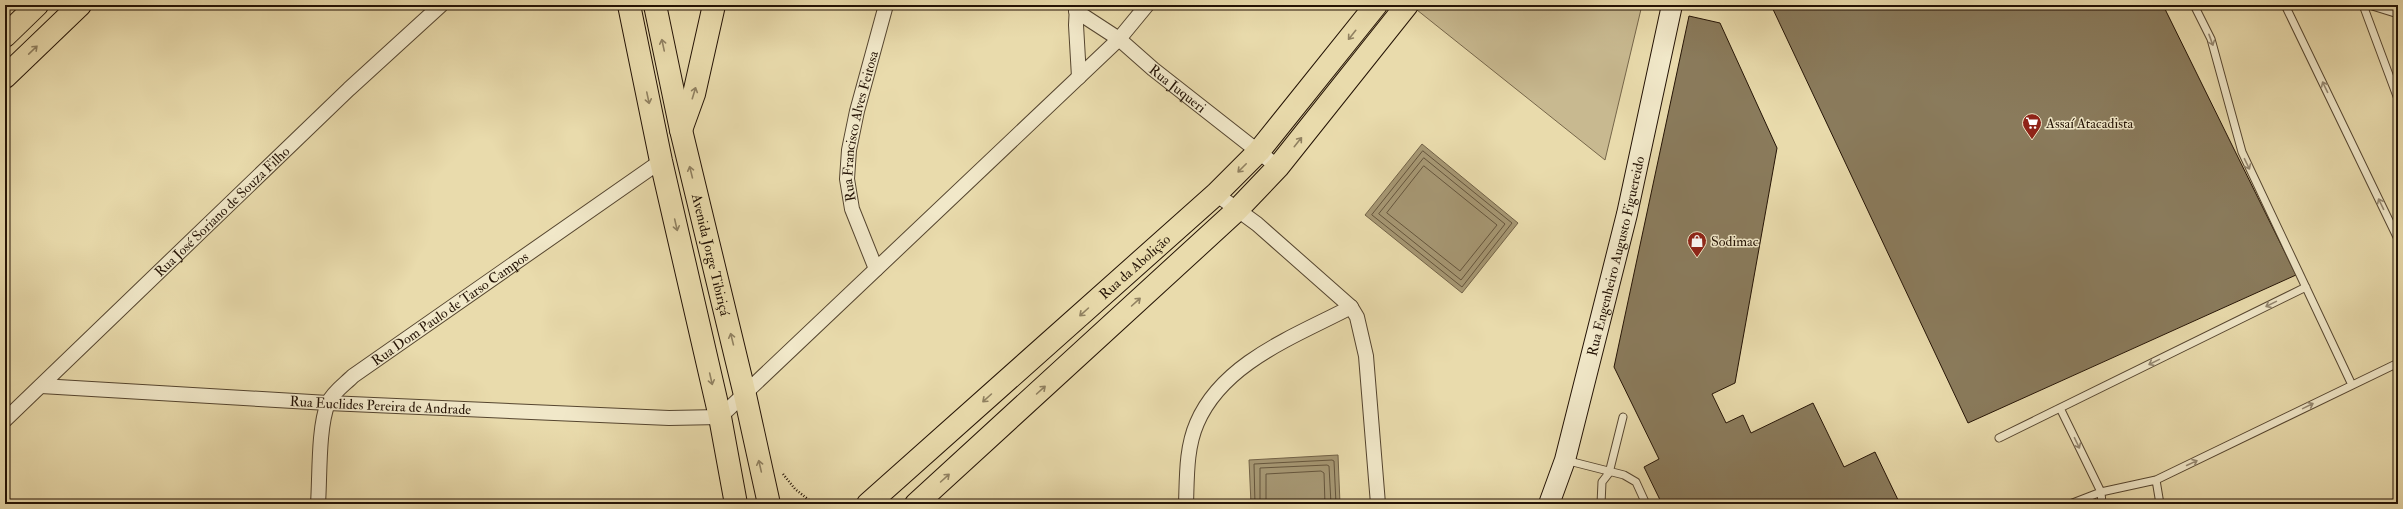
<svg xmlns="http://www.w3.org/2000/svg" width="2403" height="509" viewBox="0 0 2403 509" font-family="'IM FELL Double Pica',serif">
<rect width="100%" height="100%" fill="#e9dbac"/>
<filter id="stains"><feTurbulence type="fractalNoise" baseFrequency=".005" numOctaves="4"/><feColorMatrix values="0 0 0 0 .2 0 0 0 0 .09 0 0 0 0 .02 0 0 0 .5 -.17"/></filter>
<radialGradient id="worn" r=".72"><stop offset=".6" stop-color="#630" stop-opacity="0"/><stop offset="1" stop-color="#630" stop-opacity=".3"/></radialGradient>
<path fill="#c8b990" stroke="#76664a" d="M1412 5H1642L1605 160 1412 6Z"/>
<path fill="#a69773" stroke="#726247" d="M1422 144 1518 223 1462 293 1365 215Z
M1338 455 1340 504H1251L1249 460Z"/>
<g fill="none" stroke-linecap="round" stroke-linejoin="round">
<path stroke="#65553c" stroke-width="1" d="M1423 151 1512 223 1462 287 1372 215Z
M1424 158 1505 224 1461 280 1379 214Z
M1424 166 1497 225 1460 271 1387 213Z
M1255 504 1254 464 1332 460 1334 461 1336 504
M1260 504V468L1327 465 1329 466 1331 504
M1266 504V474L1321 471 1324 473 1325 504"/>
</g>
<path fill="#8a7b5c" stroke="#241305" d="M1771 5H2163L2296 275 1968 423Z
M1689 16 1720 23 1777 148 1735 383 1712 394 1726 423 1743 415 1751 433 1813 403 1844 467 1875 452 1900 504H1662L1644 467 1659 459 1614 367Z"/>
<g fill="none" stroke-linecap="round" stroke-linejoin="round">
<g stroke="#55452f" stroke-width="9">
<path id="lane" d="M2194 5 2211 39 2242 152 2352 385
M2285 5 2398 239
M2363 5 2398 99
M2369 5 2398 14
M2060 408 2101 492 2102 504
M1999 438 2306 287
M1565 460 1624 475 1636 482 1646 504
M2156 480 2160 504
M1601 504 1602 482 1609 473 1623 417
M2070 504 2101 492 2156 480 2398 363"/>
</g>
<g stroke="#55452f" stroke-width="16">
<g id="street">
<path d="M1077 5 1076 25 1079 77"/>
<path d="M2395 5 2398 10"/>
<path id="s1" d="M1076 11 1119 39 1153 69 1278 167"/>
<path d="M1216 194 1257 224 1351 307 1357 317 1366 356 1378 504"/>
<path id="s2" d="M876 269 852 209 847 179 849 150 857 111 886 5"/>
<path id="s3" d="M41 386 328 403 669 418 720 417 1119 39 1147 5"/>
<path id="s4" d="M5 420 349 89 441 5"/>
<path id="s5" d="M318 504C320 476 318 428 328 403 333 392 345 384 353 376L661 161"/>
<path d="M1186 504C1187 477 1186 448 1197 423 1223 362 1296 336 1351 307"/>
</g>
</g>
<g stroke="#241305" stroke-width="22">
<g id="secondary">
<path id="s6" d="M1549 504 1565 460 1627 214 1672 5"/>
</g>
</g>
<g stroke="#241305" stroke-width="24">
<g id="primary">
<path d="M629 5 661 161 720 417 736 504"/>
<path id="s7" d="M655 5 681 130 745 395 769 504"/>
<path d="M5 36 37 5"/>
<path d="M5 77 80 5"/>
<path d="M681 130 694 94 714 5"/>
<path id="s8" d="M868 504 1216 194 1259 151 1376 5"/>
<path d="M916 504 1236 211 1278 167 1407 5"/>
</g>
</g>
<path stroke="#241305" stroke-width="2.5" stroke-dasharray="1 2" stroke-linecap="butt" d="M783 474 795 489 814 504"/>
<use href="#lane" stroke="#f1e8c9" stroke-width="7"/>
<use href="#street" stroke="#f1e8c9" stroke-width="14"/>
<use href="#secondary" stroke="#f1e8c9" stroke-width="20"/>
<use href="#primary" stroke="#e9dbac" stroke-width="22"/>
</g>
<defs><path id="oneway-shaft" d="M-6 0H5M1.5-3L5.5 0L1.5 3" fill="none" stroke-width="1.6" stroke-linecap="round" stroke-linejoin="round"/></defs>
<g stroke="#908161">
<use href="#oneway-shaft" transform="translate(1352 35) rotate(129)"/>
<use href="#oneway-shaft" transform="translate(663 45) rotate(-102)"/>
<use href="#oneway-shaft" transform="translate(33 50) rotate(-44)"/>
<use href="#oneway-shaft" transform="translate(694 93) rotate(-73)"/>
<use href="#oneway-shaft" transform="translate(648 98) rotate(78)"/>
<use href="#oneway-shaft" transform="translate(1298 142) rotate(-51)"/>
<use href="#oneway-shaft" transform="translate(1242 168) rotate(135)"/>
<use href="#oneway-shaft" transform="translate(691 172) rotate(-104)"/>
<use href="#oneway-shaft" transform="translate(676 225) rotate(77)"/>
<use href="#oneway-shaft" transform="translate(1136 302) rotate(-42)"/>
<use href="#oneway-shaft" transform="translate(1084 312) rotate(138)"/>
<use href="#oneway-shaft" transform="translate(732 339) rotate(-104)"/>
<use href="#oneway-shaft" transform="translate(711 379) rotate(77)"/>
<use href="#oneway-shaft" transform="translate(1041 390) rotate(-42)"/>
<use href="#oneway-shaft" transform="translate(987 398) rotate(138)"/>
<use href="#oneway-shaft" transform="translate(760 466) rotate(-103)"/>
<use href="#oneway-shaft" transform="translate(945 478) rotate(-42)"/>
</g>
<g stroke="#958871">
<use href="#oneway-shaft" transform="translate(2211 40) rotate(70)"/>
<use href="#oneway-shaft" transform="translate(2325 87) rotate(-116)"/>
<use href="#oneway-shaft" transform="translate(2247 164) rotate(64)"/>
<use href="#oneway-shaft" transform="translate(2381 204) rotate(-116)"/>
<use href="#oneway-shaft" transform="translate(2271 304) rotate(154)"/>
<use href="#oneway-shaft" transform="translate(2154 362) rotate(154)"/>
<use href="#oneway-shaft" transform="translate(2308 406) rotate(-26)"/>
<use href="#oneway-shaft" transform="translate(2077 443) rotate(64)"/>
<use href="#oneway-shaft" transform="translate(2192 463) rotate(-25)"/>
</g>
<defs>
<g id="supermarket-pin" transform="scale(1)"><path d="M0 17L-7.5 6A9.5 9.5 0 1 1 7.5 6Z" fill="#8f2418" stroke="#f1e8c9"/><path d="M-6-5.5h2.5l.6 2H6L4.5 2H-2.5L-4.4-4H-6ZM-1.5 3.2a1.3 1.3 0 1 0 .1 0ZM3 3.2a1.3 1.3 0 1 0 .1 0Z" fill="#fff"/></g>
<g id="shop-pin" transform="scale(1)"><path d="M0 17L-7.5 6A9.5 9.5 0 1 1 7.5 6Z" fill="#8f2418" stroke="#f1e8c9"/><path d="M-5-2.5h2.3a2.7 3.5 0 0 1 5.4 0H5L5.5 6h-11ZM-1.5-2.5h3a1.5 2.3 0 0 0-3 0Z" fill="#fff"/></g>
</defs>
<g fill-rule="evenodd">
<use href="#supermarket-pin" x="2032" y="123"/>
<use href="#shop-pin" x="1697" y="241"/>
</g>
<g text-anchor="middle" stroke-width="3" stroke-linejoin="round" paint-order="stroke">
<g font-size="14" fill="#241305" stroke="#f1e8c9">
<text dy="5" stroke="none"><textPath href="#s1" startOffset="128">Rua Juqueri</textPath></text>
<text dy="5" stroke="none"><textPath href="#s2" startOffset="149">Rua Francisco Alves Feitosa</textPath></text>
<text dy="5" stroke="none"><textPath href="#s4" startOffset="301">Rua José Soriano de Souza Filho</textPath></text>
<text dy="5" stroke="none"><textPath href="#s7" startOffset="256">Avenida Jorge Tibiriçá</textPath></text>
<text dy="5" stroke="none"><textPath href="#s6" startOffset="257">Rua Engenheiro Augusto Figuereido</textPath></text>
<text dy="5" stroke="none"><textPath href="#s8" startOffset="357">Rua da Abolição</textPath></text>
<text dy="5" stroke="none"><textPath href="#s5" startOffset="257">Rua Dom Paulo de Tarso Campos</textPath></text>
<text dy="5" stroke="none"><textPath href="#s3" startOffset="340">Rua Euclides Pereira de Andrade</textPath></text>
</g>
<g font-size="14" fill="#241305" stroke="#f1e8c9" text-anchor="start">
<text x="2046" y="128">Assaí Atacadista</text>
<text x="1711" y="246">Sodimac</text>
</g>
</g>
<rect width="2403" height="509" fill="none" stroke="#e9dbac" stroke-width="20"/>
<rect x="6" y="6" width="2391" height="497" fill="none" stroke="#241305" stroke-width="2"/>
<rect x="10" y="10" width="2383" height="489" fill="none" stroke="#241305"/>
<rect width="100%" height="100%" filter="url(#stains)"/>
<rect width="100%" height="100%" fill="url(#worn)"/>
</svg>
